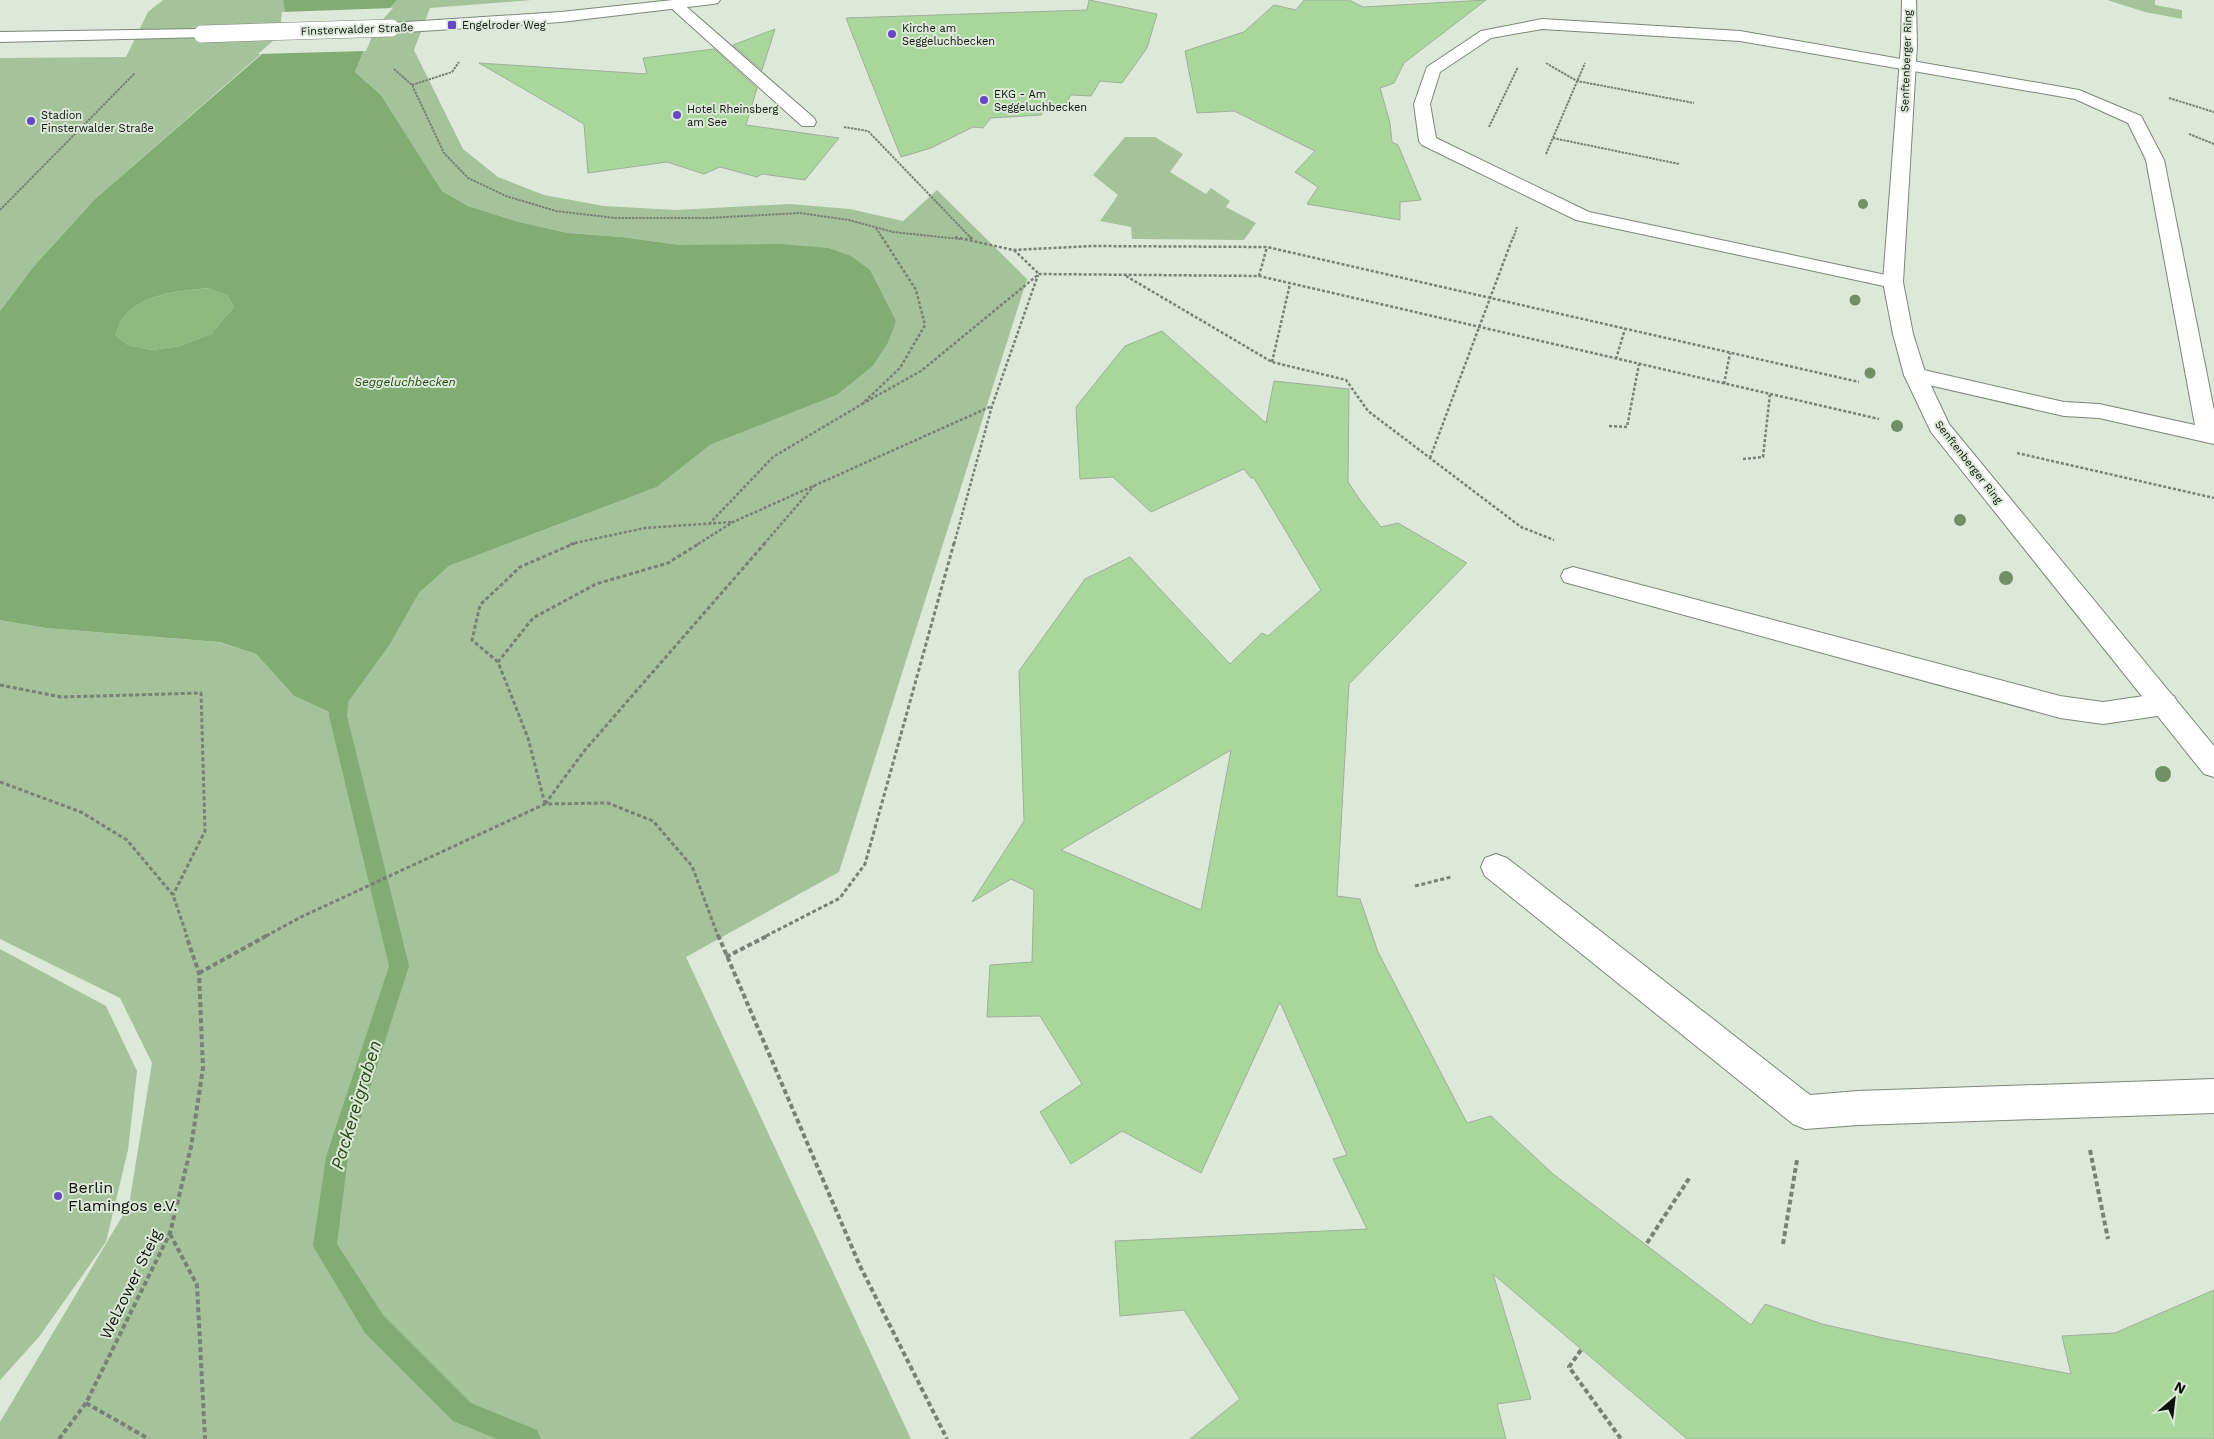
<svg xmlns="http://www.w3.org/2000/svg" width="2214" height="1439" viewBox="0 0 2214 1439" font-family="'Work Sans',sans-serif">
<rect width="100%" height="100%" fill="#dce9d8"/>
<path fill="#a4c39b" d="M163 0H283L285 14 277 40 95 199 34 266 0 311V58L126 57 148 12Z
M397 0H532L430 8 414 50 463 149 498 177 544 195 604 206 676 210 790 204 850 209 903 221 937 190 1027 279 839 872 686 957 911 1439H0V1422L129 1205 152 1063 120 998 0 939V620L45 628 218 642 256 654 294 696 338 716 389 646 419 593 449 566 657 487 710 445 837 395 873 366 888 343 896 320 680 245 622 237 568 233 519 222 468 206 442 191 381 95 355 72 374 25Z
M2107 0H2155V5L2182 10V19L2145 12Z
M1125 137H1155L1183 154 1170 172 1206 194 1211 188 1230 201 1226 207 1256 223 1244 240 1132 239 1131 227 1100 221 1118 195 1093 175Z
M0 949 106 1006 137 1071 128 1150 106 1242 39 1337 0 1380Z"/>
<path fill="#8db97f" d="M210 288 227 295 234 307 211 334 180 346 152 350 128 345 115 335C116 331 118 324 121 321 139 293 180 291 210 288Z"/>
<path fill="#81ac73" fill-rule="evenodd" d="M283 0H397L374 25 355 72 381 95 442 191 468 206 519 222 568 233 622 237 680 245 779 244 828 248 851 256 870 270 896 321 888 343 873 366 837 395 710 445 657 487 449 566 419 593 389 646 338 716 294 696 256 654 219 642 45 628 0 620V311L34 266 95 199 277 41 285 15ZM209 288 227 295 234 307 211 334 180 346 152 350 128 345 115 335C117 331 118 324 121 321 139 293 180 291 209 288Z"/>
<path fill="#dce9d8" d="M393 8 376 27 366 51 258 54 275 39 280 29 282 12Z"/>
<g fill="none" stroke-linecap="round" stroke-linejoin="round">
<path fill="#81ac73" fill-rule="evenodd" d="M340 685 346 687 349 692 347 716 409 966 348 1157 337 1244 383 1315 471 1403 537 1430 541 1439H497L453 1421 365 1333 313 1246 326 1157 389 966 329 716 331 692 334 687Z"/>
</g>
<path fill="#a9d79b" stroke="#a1ad9d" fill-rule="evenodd" d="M1089 0 1157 14 1147 48 1122 83 1100 81 1091 96 1071 95 1064 106 1048 104 1041 115 991 118 983 128 973 127 931 148 901 157 846 18 1087 10Z
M1304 0H1349L1363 7 1486 0 1404 63 1394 83 1380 88 1390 123 1392 142 1398 145 1421 200 1400 202V220L1307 204 1318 187 1295 172 1315 151 1234 111 1197 113 1185 51 1244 32 1274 5 1296 10Z
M775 29 762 70 733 45Z
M714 49 757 88 746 125 839 138 805 180 762 174 757 177 720 167 704 174 667 162 588 173 584 124 479 63 647 74 643 58Z
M1162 331 1266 423 1274 381 1349 389 1348 482 1360 500 1381 527 1398 523 1467 563 1349 684 1337 896 1360 899 1378 952 1467 1123 1491 1116 1553 1174 1751 1325 1765 1304 1822 1324 1888 1339 2071 1374 2062 1336 2115 1333 2214 1290V1439H1687L1493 1274 1531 1399 1497 1404 1506 1439H1190L1240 1399 1184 1310 1120 1316 1115 1241 1367 1229 1333 1159 1347 1155 1280 1002 1201 1173 1122 1131 1071 1164 1040 1112 1082 1084 1040 1016 987 1017 990 965 1032 962 1034 890 1011 879 972 902 1024 821 1019 671 1085 579 1130 557 1230 664 1262 633 1268 636 1321 590 1254 478H1251L1244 469 1151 512 1113 477 1080 479 1076 407 1125 346ZM1231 750 1201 910 1061 850Z"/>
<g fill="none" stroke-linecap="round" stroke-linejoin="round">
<g stroke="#7b8778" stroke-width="2">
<path id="service" d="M676 1 681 2 814 118 816 122 814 126H802L671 8 669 5 671 2Z
M1542 19 1740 31 2079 90 2141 116 2164 160 2214 410V444L2099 418 2064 416 1907 380 1904 375 1907 370 1915 368 2064 402 2099 404 2195 425 2146 160 2128 123 2075 99 1740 41 1542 29 1491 38 1440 72 1430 104 1436 138 1589 212 1900 278 1903 282 1900 286 1893 288 1576 220 1422 145 1419 141 1414 104 1427 67 1481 31Z
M1573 567 2060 696 2103 702 2164 693 2174 696 2178 704 2174 712 2164 715 2103 724 2060 718 1564 582 1561 576 1564 570Z
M1496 854 1507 858 1810 1095 1858 1091 2214 1079V1113L1858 1125 1805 1129 1793 1124 1485 876 1481 867 1485 858Z"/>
</g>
<g stroke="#7b8778" stroke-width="2">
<path id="minor" d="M1902 0H1916L1917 45 1903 282 1913 334 1926 375 1949 424 2214 746V777L2204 774 1931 432 1904 375 1893 334 1883 282 1901 45Z"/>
</g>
<g stroke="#7b8778" stroke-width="2">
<path id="tertiary" d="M673 0H720L718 3 713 4 561 22 391 33 386 31 383 28 386 25 391 23 561 12Z
M202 29 207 31 210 34 207 37 0 42V32Z"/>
</g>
<path stroke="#788175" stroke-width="2" stroke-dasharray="2.5 1" stroke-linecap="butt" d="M1546 63 1577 81 1694 103
M394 69 412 85 444 153 468 178 506 196 556 211 615 218H708L800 213 849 220 893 232 960 239
M412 85 452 72 459 62
M2169 98 2214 112
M844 127 868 131 972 239
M1489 127 1518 67
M2189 134 2214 144
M1553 138 1679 164
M1546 154 1585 63
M0 210 135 73
M876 228 883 239
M1513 239 1517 227"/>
<path stroke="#788175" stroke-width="2.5" stroke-dasharray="3 2" stroke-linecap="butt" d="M955 237 1013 250 1091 246 1267 247 1859 382
M970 237 973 240
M1014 250 1039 274
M1126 276 1272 362 1346 380 1368 411 1521 527 1554 540
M1259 276 1267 247
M1616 359 1625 329
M1272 362 1290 284
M1724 384 1730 353
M862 404 921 371 1039 274 1259 276 1879 419
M1609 426 1627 427 1639 364
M2017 453 2214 498
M1430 458 1513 237
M1743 459 1763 457 1770 394
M709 524 773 457 862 404 900 368 925 325 916 290 882 237
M570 544 645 528 732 522
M698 544 733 522 992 406
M764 544 814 486
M954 544 992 406 1038 275"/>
<path stroke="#788175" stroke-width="3" stroke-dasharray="4 2.5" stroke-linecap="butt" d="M498 662 472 640 480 605 520 567 575 543
M0 685 61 697 201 693 205 831 173 895
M0 782 81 812 127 840 173 895 187 936
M545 804 528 738 498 662 533 618 596 584 668 563 700 543
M545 804 585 750 765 543
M1415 886 1451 877
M266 936 301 917 545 804 608 803 653 821 692 866 718 936
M766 936 840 898 865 864 954 543"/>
<path stroke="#788175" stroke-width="4" stroke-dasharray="5 3" stroke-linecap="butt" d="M718 935 860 1266 947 1439
M726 957 769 935
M199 973 268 935
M2090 1150 2108 1239
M170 1234 197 1285 205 1439
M1647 1243 1690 1177
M1783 1244 1797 1160
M1581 1350 1569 1367 1621 1439
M86 1403 149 1439
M59 1439 86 1403 170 1233 191 1147 203 1068 199 973 186 935"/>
<use href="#service" fill="#fff" fill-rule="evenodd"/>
<use href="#minor" fill="#fff" fill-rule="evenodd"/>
<use href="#tertiary" fill="#fff" fill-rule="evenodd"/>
<g stroke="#7b8778" stroke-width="18" stroke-linecap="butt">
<path id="tertiary-bridge" d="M202 34 391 28"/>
</g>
<use href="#tertiary-bridge" stroke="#fff" stroke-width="17"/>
</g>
<g fill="#728f66">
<circle cx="1863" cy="204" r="5"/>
<circle cx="1855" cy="300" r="5.5"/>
<circle cx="1870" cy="373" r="5.5"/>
<circle cx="1897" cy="426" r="6"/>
<circle cx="1960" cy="520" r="6"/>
<circle cx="2006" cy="578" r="7"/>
<circle cx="2163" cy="774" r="8"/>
</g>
<g fill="#6449c2" stroke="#dce9d8" stroke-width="2">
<rect x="447" y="20" width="10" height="10" rx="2.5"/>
<circle cx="892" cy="34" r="5"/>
<circle cx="984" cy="100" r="5"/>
<circle cx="677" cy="115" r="5"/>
<circle cx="31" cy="121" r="5"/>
<circle cx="58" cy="1196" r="5"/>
</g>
<g text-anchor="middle" stroke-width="4" stroke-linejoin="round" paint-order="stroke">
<g font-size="11" fill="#0d110c" stroke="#dce9d8" text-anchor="start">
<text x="462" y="29">Engelroder Weg</text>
<text x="902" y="32">Kirche am<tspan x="902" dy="13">Seggeluchbecken</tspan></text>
<text x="994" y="98">EKG - Am<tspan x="994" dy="13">Seggeluchbecken</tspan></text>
<text x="687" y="113">Hotel Rheinsberg<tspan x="687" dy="13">am See</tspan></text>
<text x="41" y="119">Stadion<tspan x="41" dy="13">Finsterwalder Straße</tspan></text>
</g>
<g font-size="11" fill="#0d110c" stroke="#dce9d8">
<text transform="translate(357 29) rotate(-2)" y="4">Finsterwalder Straße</text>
<text transform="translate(1906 61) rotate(-88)" y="4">Senftenberger Ring</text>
<text transform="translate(1969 462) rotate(52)" y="4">Senftenberger Ring</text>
</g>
<g font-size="12" font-style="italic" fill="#234d12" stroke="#dce9d8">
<text x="405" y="386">Seggeluchbecken</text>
</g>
<g font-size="16" fill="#0d110c" stroke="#dce9d8" text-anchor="start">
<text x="68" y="1193">Berlin<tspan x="68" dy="18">Flamingos e.V.</tspan></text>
</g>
<g font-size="16" fill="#0d110c" stroke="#dce9d8">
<text transform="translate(130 1284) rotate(-64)" y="6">Welzower Steig</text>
</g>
<g font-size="18" font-style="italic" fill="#234d12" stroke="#dce9d8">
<text transform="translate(356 1105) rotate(-73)" y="6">Packereigraben</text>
</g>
</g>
<g transform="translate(2174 1399) rotate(28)" stroke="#dce9d8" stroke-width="4" paint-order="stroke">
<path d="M0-4L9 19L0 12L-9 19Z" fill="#0d110c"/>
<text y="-8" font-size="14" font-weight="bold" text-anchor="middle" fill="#0d110c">N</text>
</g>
</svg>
